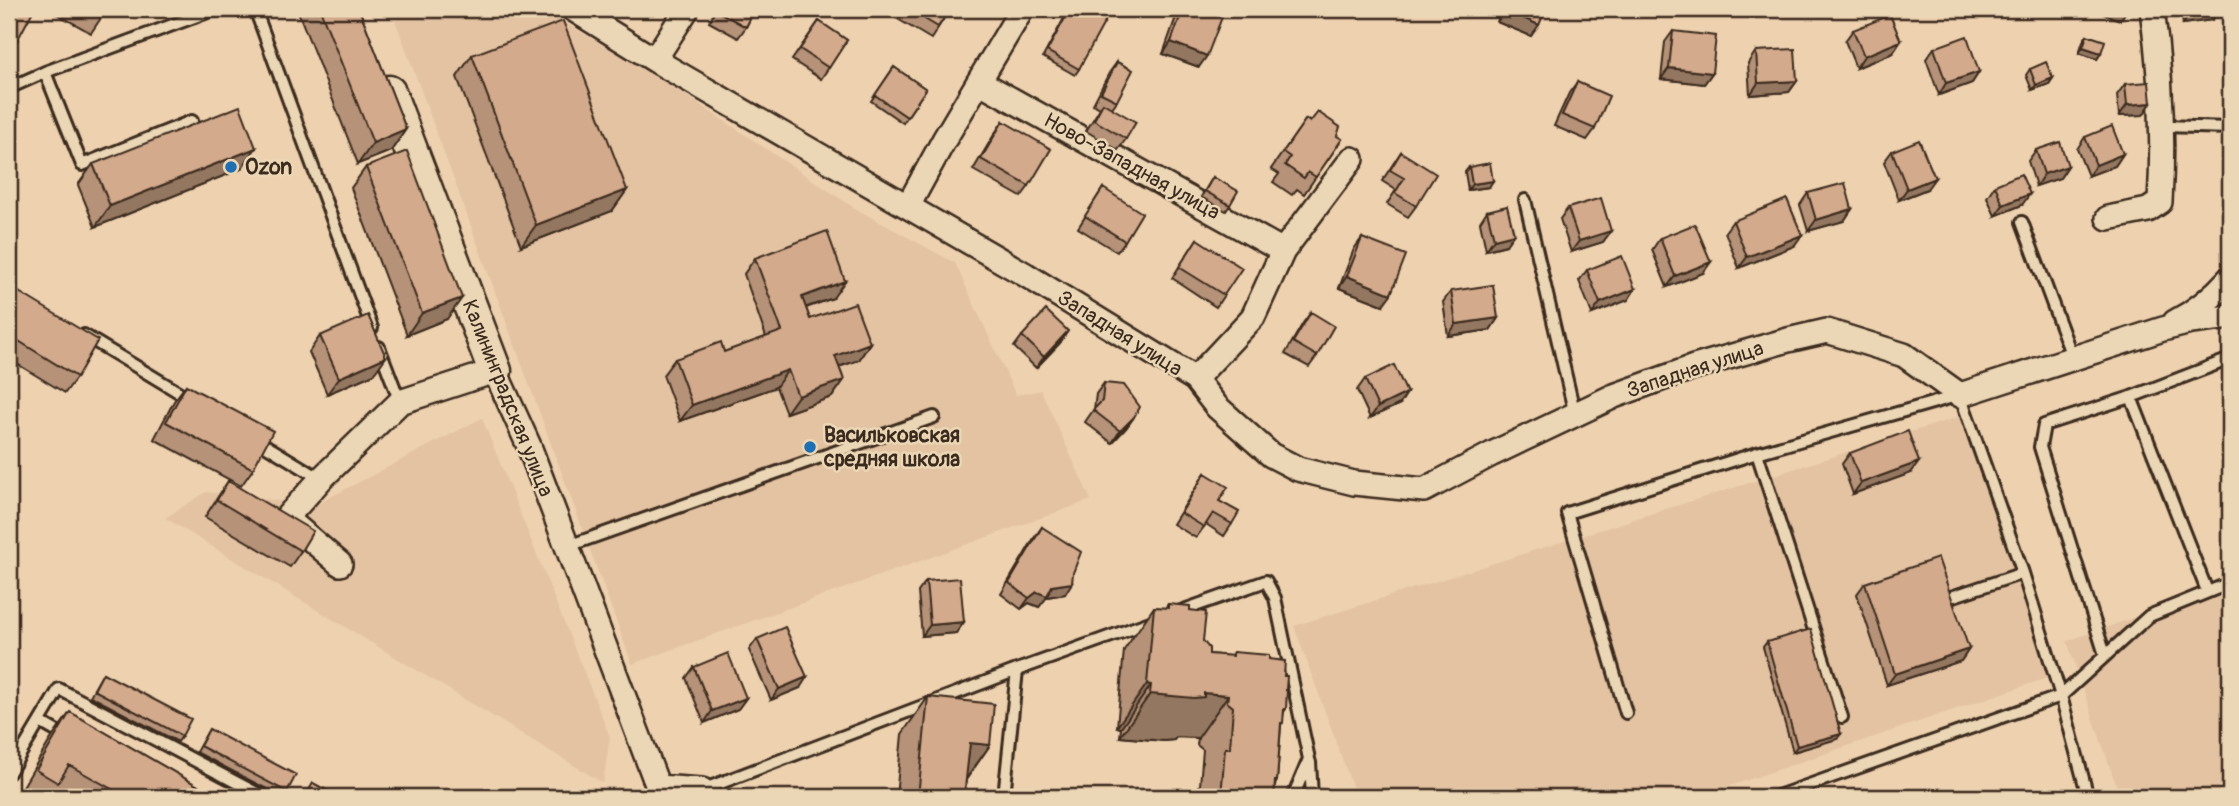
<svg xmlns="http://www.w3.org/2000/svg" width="2239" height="806" viewBox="0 0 2239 806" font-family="Pangolin,sans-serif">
<rect width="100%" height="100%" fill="#eed2b0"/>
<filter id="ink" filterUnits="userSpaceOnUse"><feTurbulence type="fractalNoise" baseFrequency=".0143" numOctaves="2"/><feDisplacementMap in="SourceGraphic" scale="14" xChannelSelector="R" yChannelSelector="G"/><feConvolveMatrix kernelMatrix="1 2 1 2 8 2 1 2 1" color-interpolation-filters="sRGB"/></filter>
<g filter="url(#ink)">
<path fill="#e3c3a2" d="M391 9H542L672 86 856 209 955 263 1016 395 1041 390 1091 500 632 664Z
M1962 416 2053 676 1698 797H1356L1294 626Z
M482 418 610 737 603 783 165 518 206 492 315 505Z
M2230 584V797H2120L2067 641Z"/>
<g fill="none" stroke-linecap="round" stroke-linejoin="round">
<g stroke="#3b2a1e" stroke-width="16">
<path id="lane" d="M255 9 372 328
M45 72 82 165 192 121
M9 88 45 72 216 9
M2163 126 2230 128
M1525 200 1575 415
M2022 222 2073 359
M84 335 190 399
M379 347 400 402
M2131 397 2207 591
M255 439 321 479
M1757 453 1842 717
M568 546 934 417
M1939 601 2023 573
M1178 612 1266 581 1275 598 1309 759 1293 797
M2105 655 2040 447 2044 425 2131 397 2230 359
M1626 713 1567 513 1757 453 1960 395 2023 573 2061 696 1775 797
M40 722 68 738
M1310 762 1312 797
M9 773 59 689 264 797
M702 790 1017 670 1153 621
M1004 797 1017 670
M2088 797 2061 696 2149 616 2230 583"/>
</g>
<g stroke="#3b2a1e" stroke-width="28">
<path id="street" d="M573 9 658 62 1026 275 1195 379 1217 407 1271 455 1298 469 1354 483 1424 490 1492 454 1614 396 1694 367 1788 340 1827 331 1904 355 1960 395 2163 329 2191 322 2230 317
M655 59 687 9
M980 82 1283 251
M908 206 944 140 1022 9
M2108 218 2148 210 2160 202C2164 137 2161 74 2152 9
M2175 322C2196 311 2215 295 2230 278
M1195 379 1253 317 1283 251 1352 159
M340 564 286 518 321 479 400 402 495 371 529 446 658 787 702 790 706 797"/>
</g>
<g stroke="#3b2a1e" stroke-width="37">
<path id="secondary" d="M389 92 495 371"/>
</g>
<use href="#lane" stroke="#ebd7b5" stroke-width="10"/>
<use href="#street" stroke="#ebd7b5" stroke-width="23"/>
<use href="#secondary" stroke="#ebd7b5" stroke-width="32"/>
</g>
<path fill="#b59278" stroke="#3b2a1e" stroke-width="2" d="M55 9H107L91 33 53 12Z
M297 9H359L406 129 391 151 358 164Z
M716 9H755L746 27 738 38 709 22Z
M895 9H950L931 39 891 15Z
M1069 9H1099L1079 69 1075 75 1043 57Z
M1181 9H1201L1199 67 1163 54 1177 14Z
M1502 9H1546L1531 36 1497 22Z
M2180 9H2220L2212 20 2183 24Z
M819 21 847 40 821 79 792 60Z
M1853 30 1893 53 1856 68 1845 41Z
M1673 31 1712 73 1704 84 1661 79 1665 42Z
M2087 35 2101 53 2097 59 2079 53 2083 41Z
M1934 48 1979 72 1972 83 1939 95 1926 59Z
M1756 51 1797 81 1789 92 1750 95 1748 63Z
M472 55 627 190 612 211 521 246 457 77Z
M1117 62V101L1112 108 1126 139 1118 150 1086 131 1100 108 1093 104 1109 73Z
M894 67 926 89 903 123 871 101Z
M2030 69 2053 78 2049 84 2032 90 2026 75Z
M1577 82 1595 129 1587 140 1554 126 1569 93Z
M2125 84 2151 103 2143 115 2119 116 2117 95Z
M1306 119 1342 139 1304 194 1297 189 1292 195 1273 182 1279 174 1271 169Z
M1003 121 1029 186 1021 197 973 170 995 133Z
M2085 137 2123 154 2115 166 2088 176 2077 149Z
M2036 150 2068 166 2060 178 2036 186 2028 161Z
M1892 151 1927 189 1899 200 1884 162Z
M1401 152 1416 206 1408 217 1387 204 1396 190 1382 181Z
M93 164 241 169 95 227 78 185Z
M366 167 447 319 407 335 351 188Z
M1469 167 1489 187 1468 190 1465 172Z
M1213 177 1230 205 1226 211 1201 197Z
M1995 185 2022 205 1995 216 1987 197Z
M1103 188 1125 241 1117 252 1078 228Z
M1808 193 1852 209 1844 221 1808 231 1800 205Z
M1568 208 1611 231 1603 242 1571 252 1560 219Z
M1487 211 1506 245 1486 250 1480 222Z
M1733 221 1794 246 1739 268 1725 232Z
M1362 238 1383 305 1339 288 1354 249Z
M1660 238 1703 273 1667 287 1652 250Z
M1197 239 1224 295 1216 307 1172 278Z
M755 258 833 298 806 308 810 319 870 343 859 360 839 367 844 380 832 397 786 413 776 387 680 421 663 375 675 359 724 352 766 337 744 274Z
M1587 270 1635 289 1628 300 1592 314 1579 281Z
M9 286 77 377 65 393 9 359Z
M1451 291 1498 318 1490 330 1448 336 1443 302Z
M1311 312 1317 356 1309 367 1285 354 1303 323Z
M320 336 374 374 327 394 309 352Z
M1022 336 1060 343 1036 368 1014 347Z
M1365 379 1400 404 1370 418 1357 390Z
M1104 383 1134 417 1126 428 1112 443 1085 422 1094 409 1096 394Z
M186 385 253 469 241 486 154 439 174 401Z
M1850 453 1911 473 1853 494 1842 464Z
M1205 473 1232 524 1224 536 1206 524 1196 538 1173 524Z
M228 481 301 551 290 567 205 517Z
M1042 527 1073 573 1065 594 1047 597 1039 607 1029 603 1021 609 1001 594 1034 538Z
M926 581 964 622 956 633 922 636 918 592Z
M1865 583 1969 649 1961 661 1887 685 1857 594Z
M1168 604 1190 610 1209 654 1230 656 1233 652 1269 659 1284 676 1286 690V709L1284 712 1281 726 1277 781 1275 785 1274 797H1195V791L1200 785 1203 750 1197 745 1198 738 1176 737 1174 740 1164 741 1120 737 1121 728 1117 727 1124 650 1154 607 1165 608Z
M757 639 800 688 771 700 749 650Z
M1767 642 1837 739 1793 752 1763 647Z
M694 667 746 698 738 709 704 723 686 678Z
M103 673 182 736 178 742 90 696Z
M928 697 990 745 966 780 964 797H896L902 734Z
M70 712 217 797H54L50 795 48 797H17L49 742Z
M209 729 287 792 284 797H282L196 752Z"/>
<path fill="#947761" stroke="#3b2a1e" stroke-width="2" d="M2090 9H2128L2120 20Z
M2220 9 2212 20 2183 24 2191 13Z
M1505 10 1539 25 1531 36 1497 22Z
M1901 41 1893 53 1856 68 1864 56Z
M1171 42 1207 56 1199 67 1163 54Z
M2083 47 2101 53 2097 59 2079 53Z
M1669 68 1712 73 1704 84 1661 79Z
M1979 72 1972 83 1939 95 1946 83Z
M2053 78 2049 84 2032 90 2036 85Z
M1797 81 1789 92 1750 95 1758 83Z
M2151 103 2143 115 2119 116 2127 105Z
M406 129 391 151 358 164 373 143Z
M256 148 241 169 95 227 110 206Z
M2123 154 2115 166 2088 176 2096 165Z
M2068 166 2060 178 2036 186 2044 174Z
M1935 178 1927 189 1899 200 1907 189Z
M1493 181 1489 187 1468 190 1472 184Z
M627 190 612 211 521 246 536 225Z
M2030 194 2022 205 1995 216 2003 205Z
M1852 209 1844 221 1808 231 1816 220Z
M1611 231 1603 242 1571 252 1579 241Z
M1514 234 1506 245 1486 250 1494 239Z
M1802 235 1794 246 1739 268 1747 257Z
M1711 262 1703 273 1667 287 1675 276Z
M1347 276 1391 294 1383 305 1339 288Z
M845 281 833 298 790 313 802 297Z
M1635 289 1628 300 1592 314 1600 303Z
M462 298 447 319 407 335 422 313Z
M1498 318 1490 330 1448 336 1456 324Z
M1068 331 1060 343 1036 368 1044 357Z
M870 343 859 360 823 372 835 356Z
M386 357 374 374 327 394 339 378Z
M788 370 776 387 680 421 692 405Z
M844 380 832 397 786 413 798 396Z
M1407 393 1400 404 1370 418 1378 407Z
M1134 417 1126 428 1112 443 1120 431Z
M1919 462 1911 473 1853 494 1861 483Z
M1072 583 1065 594 1047 597 1039 607 1029 603 1021 609 1029 598 1037 592 1052 586Z
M964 622 956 633 922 636 930 625Z
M1969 649 1961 661 1887 685 1895 674Z
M807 677 800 688 771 700 779 689Z
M1147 684 1151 685 1121 728 1117 727Z
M1204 693 1228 695 1198 738 1176 737 1174 740 1164 741 1120 737 1150 694Z
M746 698 738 709 704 723 712 711Z
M1841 734 1837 739 1793 752 1797 746Z
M970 743 990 745 964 782Z"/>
<path fill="#d3aa8b" stroke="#3b2a1e" stroke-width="2" d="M9 9H34L9 56Z
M89 9H107L102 16Z
M320 9H359L406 129 373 143Z
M718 9H755L746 27 717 11Z
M908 9H950L938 27Z
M1070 9H1099L1109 14 1079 69 1047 51Z
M1183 9H1201L1222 17 1207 56 1171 42Z
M1505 9H1546L1539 25 1505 10Z
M2190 9H2220L2191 13Z
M1890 15 1901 41 1864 56 1853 30Z
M563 21 627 190 536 225 472 55Z
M819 21 847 40 829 68 800 49Z
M1673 31 1716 36 1712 73 1669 68Z
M2087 35 2105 41 2101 53 2083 47Z
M1967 36 1979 72 1946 83 1934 48Z
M1795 49 1797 81 1758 83 1756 51Z
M1117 62 1133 70 1117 101 1101 93Z
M2046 62 2053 78 2036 85 2030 69Z
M894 67 926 89 907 117 875 95Z
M1577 82 1609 96 1595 129 1562 115Z
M2149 82 2151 103 2127 105 2125 84Z
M1103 103 1136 122 1126 139 1094 120Z
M240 106 256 148 110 206 93 164Z
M1318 112 1340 127 1337 136 1342 139 1316 177 1308 172 1304 178 1285 165 1290 157 1283 152 1306 119 1310 122Z
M1003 121 1051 149 1029 186 981 159Z
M2112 126 2123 154 2096 165 2085 137Z
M1919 140 1935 178 1907 189 1892 151Z
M2060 142 2068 166 2044 174 2036 150Z
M407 151 462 298 422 313 366 167Z
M1401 152 1436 174 1416 206 1395 193 1404 178 1390 170Z
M1490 163 1493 181 1472 184 1469 167Z
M2021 174 2030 194 2003 205 1995 185Z
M1213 177 1238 191 1230 205 1205 191Z
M1845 183 1852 209 1816 220 1808 193Z
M1103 188 1142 213 1125 241 1085 216Z
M1601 198 1611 231 1579 241 1568 208Z
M1787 199 1802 235 1747 257 1733 221Z
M1507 206 1514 234 1494 239 1487 211Z
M1695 224 1711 262 1675 276 1660 238Z
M827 231 845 281 802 297 810 319 855 303 870 343 835 356 844 380 798 396 788 370 692 405 675 359 721 342 724 352 782 331 755 258Z
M1362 238 1406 255 1391 294 1347 276Z
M1197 239 1242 268 1224 295 1179 267Z
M1622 256 1635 289 1600 303 1587 270Z
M1493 285 1498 318 1456 324 1451 291Z
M9 286 98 340 77 377 9 335Z
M1046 310 1068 331 1044 357 1022 336Z
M1311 312 1334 326 1317 356 1293 342Z
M368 315 386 357 339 378 320 336Z
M1394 365 1407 393 1378 407 1365 379Z
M1104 383 1124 385 1140 407 1134 417 1120 431 1093 410 1102 401Z
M186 385 273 431 253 469 166 422Z
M1908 431 1919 462 1861 483 1850 453Z
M1205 473 1228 487 1219 501 1239 512 1232 524 1213 513 1204 527 1181 513Z
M228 481 313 531 301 551 217 500Z
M1042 527 1081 552 1073 573 1072 583 1052 586 1047 596 1037 592 1029 598 1009 583Z
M1938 558 1969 649 1895 674 1865 583Z
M960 578 964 622 930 625 926 581Z
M1168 604 1190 606V610L1206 612 1203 641 1209 648V654L1233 656V652L1269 655V659L1285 661 1284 676H1287L1286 690H1287L1286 709H1284L1283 723H1281L1277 781H1275L1274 797H1221L1225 748H1230L1233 707 1227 702 1228 695 1204 693V697L1194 698 1150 694 1151 685 1147 684 1154 607 1168 608Z
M785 627 807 677 779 689 757 639Z
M1811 629 1841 734 1797 746 1767 642Z
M728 653 746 698 712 711 694 667Z
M103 673 191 719 182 736 94 690Z
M928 697 994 704 990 745 970 743 964 797H918Z
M70 712 217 797H126L69 765 58 783 36 770Z
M209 729 296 775 287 792 200 746Z
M313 783 339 797H305Z"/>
</g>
<g fill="#1f6fb2" stroke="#ebd7b5" stroke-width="2.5">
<circle cx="231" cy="167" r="7"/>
<circle cx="810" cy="447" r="7"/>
</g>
<g text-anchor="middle" stroke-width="5" stroke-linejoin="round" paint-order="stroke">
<g font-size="21" fill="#3b2a1e" stroke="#ebd7b5">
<text transform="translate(1132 166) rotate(29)" y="7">Ново-Западная улица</text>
<text transform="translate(1120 333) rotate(32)" y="7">Западная улица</text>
<text transform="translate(1695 369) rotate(-18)" y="7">Западная улица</text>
<text transform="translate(508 398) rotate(68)" y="7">Калининградская улица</text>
</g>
<g font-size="21" font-weight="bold" fill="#3b2a1e" stroke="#ebd7b5" text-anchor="start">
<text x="245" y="174">Ozon</text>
<text x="824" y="442">Васильковская<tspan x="824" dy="24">средняя школа</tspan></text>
</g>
</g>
<rect width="2239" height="806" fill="none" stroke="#ebd7b5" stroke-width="35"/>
<rect x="18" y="18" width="2204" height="771" fill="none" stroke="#3b2a1e" stroke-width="2.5" filter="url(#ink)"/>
</svg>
